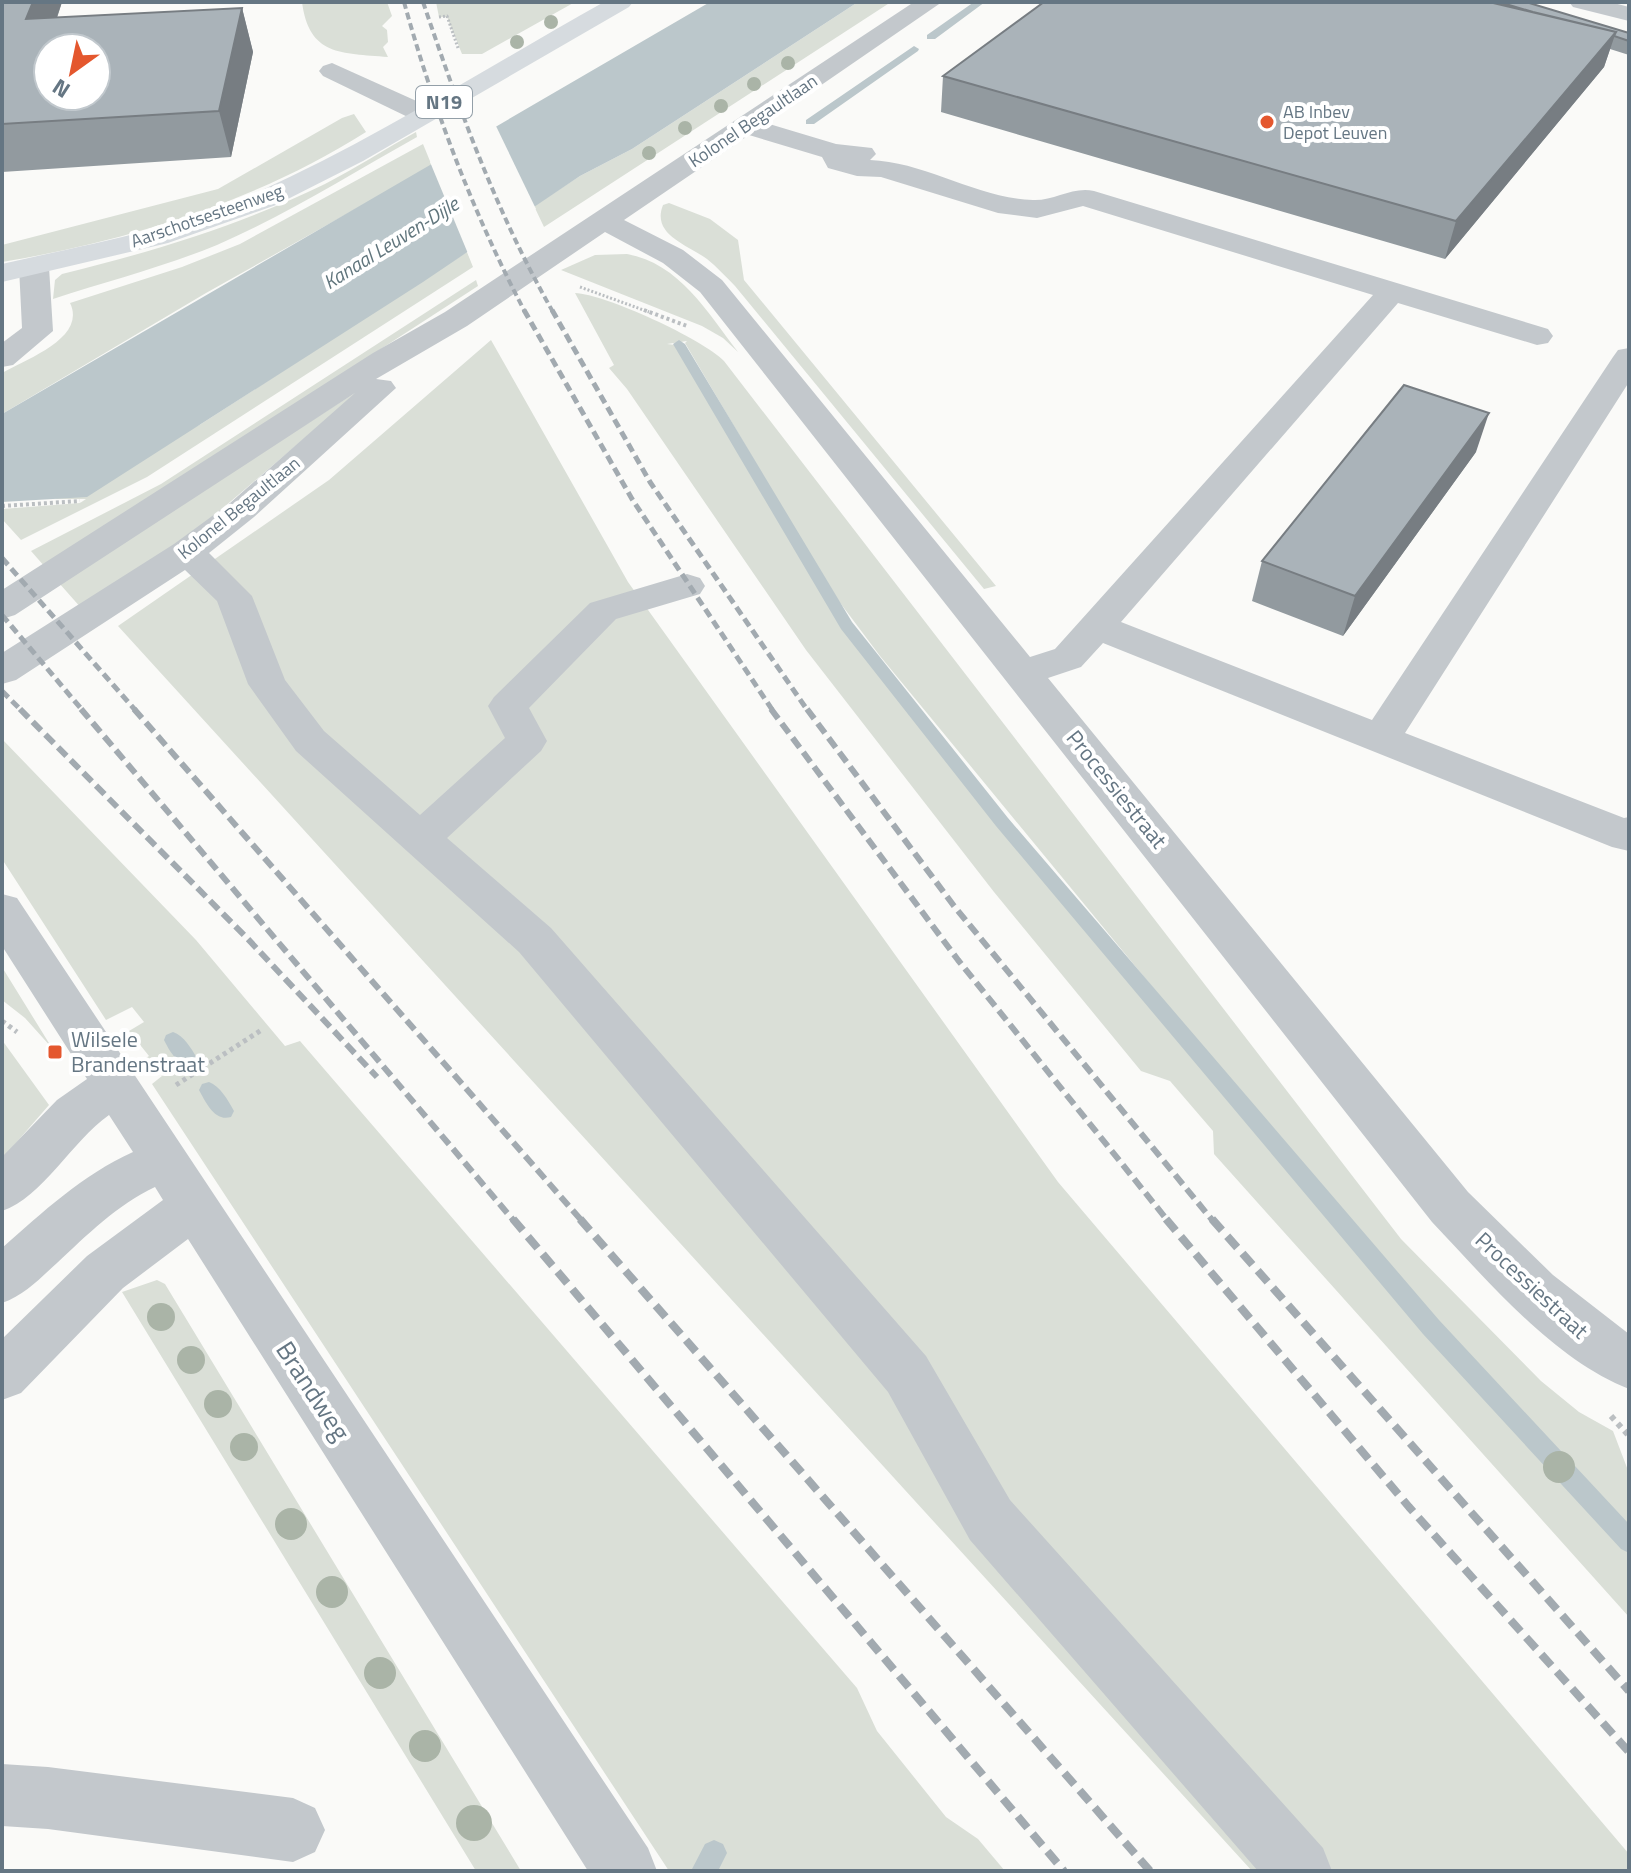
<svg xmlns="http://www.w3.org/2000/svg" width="1631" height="1873" viewBox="0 0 1631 1873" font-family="'Titillium Web',sans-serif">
<rect width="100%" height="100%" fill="#fafaf8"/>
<path fill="#dadfd7" d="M302 2H387L392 16 382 26 387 30 388 42 383 47 388 57C341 53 309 56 302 2Z
M436 2H575L482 54H462L447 17H439Z
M858 2H891L544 227 534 206 580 176 632 149Z
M354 114 366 132C257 201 129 241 2 262V245L218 189 342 118Z
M416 132 417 137C351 174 286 215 217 245 163 267 108 281 53 299L55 280 62 274C152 252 241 225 325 184 356 168 385 149 416 132Z
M423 144 432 166 206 293 2 414V373C26 359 87 338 70 303L182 267 240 244Z
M669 203 710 219 738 240 744 280 996 586 984 589 735 286C726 277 717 267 707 259 688 245 651 235 663 205Z
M467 252 473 267 147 477 21 540 2 519V509L80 503 86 499H55L201 424Z
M627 254C679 263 708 313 738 352L723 338 702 326 561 270 595 255Z
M476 280 478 286 45 567 31 551 161 484Z
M575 293C605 294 703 339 724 361L1401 1239 1541 1381 1579 1412 1613 1431 1629 1473V1529L1453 1342 1317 1187 880 656 838 600 804 545 685 343 687 341 667 344 676 345 822 590 863 651 969 785 1301 1182 1629 1545V1617L1214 1154 1213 1131 1170 1081 1141 1071 994 892 806 650 627 389 609 368 614 365Z
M491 340 628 582 1058 1182 1629 1854V1871H1252L118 626 329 480Z
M364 387 202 526 82 609 59 583Z
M2 739 196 940 285 1046 300 1041 857 1688 877 1731 946 1817 978 1839 1005 1871H669L152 1084 162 1076 155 1066 143 1072 138 1063 149 1056 129 1031 144 1022 132 1007 106 1020 2 859Z
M2 967 52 1048 25 1018 2 1000Z
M2 1040 49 1105 2 1159Z
M157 1280 165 1284 521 1871H476L122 1292Z"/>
<path fill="#bbc7cb" d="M710 2H858L632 149 580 176 423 282 87 497 2 502V414Z"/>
<path fill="#fafaf8" d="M495 124 536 209 469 256 430 162Z"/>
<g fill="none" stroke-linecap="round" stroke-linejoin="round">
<path fill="#bbc7cb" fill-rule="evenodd" d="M974 2H985L935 39H927V35Z
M914 46 919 49 918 51 814 124H806V120Z
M679 340 685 344 852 622 1008 818 1439 1320 1629 1524V1553L1621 1549 1423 1334 996 826 841 629 673 344Z
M173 1032C184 1036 191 1048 197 1058L194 1063C179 1068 170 1052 164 1040L166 1035Z
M209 1082C220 1086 228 1100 234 1111L231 1117C215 1122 206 1103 199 1090L202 1084Z
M714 1840 723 1844 727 1853 718 1871H691L705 1844Z"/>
<path stroke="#bbbfc2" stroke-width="3" stroke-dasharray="2 2" stroke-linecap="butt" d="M439 17 447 16 458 48
M580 287 649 312"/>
<path stroke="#bbbfc2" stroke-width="4" stroke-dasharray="3 3" stroke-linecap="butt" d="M644 310 687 326
M2 506 80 501"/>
<path stroke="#bbbfc2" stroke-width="5" stroke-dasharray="4 4" stroke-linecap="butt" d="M2 1021 17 1032
M176 1085 263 1029"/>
<path stroke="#bbbfc2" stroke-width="6" stroke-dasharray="5 5" stroke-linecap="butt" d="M1611 1416 1629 1436"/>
<path fill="#c3c8cc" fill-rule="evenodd" d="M914 2H942L766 123 836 144 872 148 876 154 870 160C926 162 976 198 1033 200 1054 201 1073 186 1094 191L1548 329 1553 336 1548 343 1537 345 1398 303 1121 622 1372 720 1613 357 1618 350 1629 348V382L1405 733 1624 818 1629 817V851L1612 847 1103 643 1081 667 1048 678 1468 1192 1553 1275 1629 1334V1389C1554 1360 1487 1280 1432 1222L700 292 663 263 605 232 467 326 376 379 391 381 396 388 254 517 209 553 252 596 285 680 324 731 420 815 505 738 488 706 494 697 590 603 687 574 700 578 705 586 700 594 616 619 529 708 547 741 541 751 447 838 551 928 926 1356 1010 1500 1323 1848 1332 1871H1258L970 1540 888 1392 519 952 296 751 248 684 217 601 185 570 16 680 2 684V653L174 544 230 503 355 393 15 615 2 619V590L373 353 445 312ZM749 135 822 157 828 168 857 176 881 177 998 213 1037 218 1083 206 1373 295 1055 649 1030 657 722 280 683 250 624 220Z
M1569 2H1610L1629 7V21L1573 7Z
M332 63 432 108 436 114 432 120H414L323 76 319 71 323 66Z
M34 258 44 261 49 267 53 331 13 365 2 367V343L22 328 19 267 24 261Z
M2 894 17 898 648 1848 657 1871H588L188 1239 123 1288 21 1393 2 1400V1339L87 1256 163 1200 155 1187C117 1205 87 1235 57 1263 39 1279 25 1295 2 1303V1248C43 1212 82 1175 133 1152L109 1115C72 1141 43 1197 2 1211V1157L57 1100 87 1079 2 946Z
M2 1764 48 1767 293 1798 315 1808 325 1830 315 1852 293 1862 48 1829 2 1826Z"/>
<path fill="#d6dbdf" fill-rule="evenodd" d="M604 2H633L629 7 363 161 276 205 168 243 2 282V264C88 244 178 229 258 192 377 138 490 66 604 2Z"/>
<path stroke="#a2aab0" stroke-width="4" stroke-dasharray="7 4" stroke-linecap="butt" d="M404 2C434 110 473 213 525 312
M423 2C460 111 496 212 553 312"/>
<path stroke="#a2aab0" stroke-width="5" stroke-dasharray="9 5" stroke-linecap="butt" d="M524 310 632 499 773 711
M552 310 650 482 808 711
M2 558 136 711
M2 615 83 711
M2 691 22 711"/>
<path stroke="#a2aab0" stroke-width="6" stroke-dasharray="12 6" stroke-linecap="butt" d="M20 709 246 937 377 1077
M81 709 514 1221
M134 709 582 1221
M771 709 958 960 1168 1221
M807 709 954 906 1213 1221"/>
<path stroke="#a2aab0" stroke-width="8" stroke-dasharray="15 8" stroke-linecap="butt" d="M513 1219 1064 1871
M580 1219 1150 1871
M1166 1219 1409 1507 1629 1752
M1212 1219 1629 1691"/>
</g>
<g fill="#aab4a7">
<circle cx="551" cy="22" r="7"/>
<circle cx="517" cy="42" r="7"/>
<circle cx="788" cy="63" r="7"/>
<circle cx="754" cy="84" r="7"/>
<circle cx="721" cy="106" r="7"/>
<circle cx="685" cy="128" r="7"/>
<circle cx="649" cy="153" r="7"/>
<circle cx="161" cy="1317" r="14"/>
<circle cx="191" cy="1360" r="14"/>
<circle cx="218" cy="1404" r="14"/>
<circle cx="244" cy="1447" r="14"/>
<circle cx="1559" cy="1467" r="16"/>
<circle cx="291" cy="1524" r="16"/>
<circle cx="332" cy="1592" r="16"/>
<circle cx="380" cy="1673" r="16"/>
<circle cx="425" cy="1746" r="16"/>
<circle cx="474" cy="1823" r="18"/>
</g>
<path fill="#929a9f" d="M2 2H62L57 18 242 8 253 52 231 157 2 172Z
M1044 2H1526L1629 33V55L1610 49 1604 67 1445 259 941 112 943 76Z
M1476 452 1343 636 1252 601 1262 561Z"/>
<path fill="#777d82" d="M33 2H62L41 64 26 19Z
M242 8 253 52 231 157 219 111Z
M1616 32 1604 67 1445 259 1456 221Z
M1489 413 1476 452 1343 636 1355 596Z"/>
<path fill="#aab3b9" stroke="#777d82" stroke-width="2" fill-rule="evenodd" d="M2 2H33L26 19 242 8 219 111 2 124ZM48 48H96V96H48Z
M1044 2H1489L1616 32 1456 221 943 76Z
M1499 2H1526L1629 33V41L1614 36 1616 32 1533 12Z
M1404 385 1489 413 1355 596 1262 561Z"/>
<g fill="#e4572e" stroke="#fff" stroke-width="3">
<circle cx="1267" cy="122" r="8"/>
<rect x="47" y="1044" width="16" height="16" rx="4"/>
</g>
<g text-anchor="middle" stroke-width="8" stroke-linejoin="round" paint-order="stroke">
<g font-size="18" fill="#657683" stroke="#fff" text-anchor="start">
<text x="1283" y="118">AB Inbev<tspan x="1283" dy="21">Depot Leuven</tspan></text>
</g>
<g font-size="18" fill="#657683" stroke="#fff">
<text transform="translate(753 121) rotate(-34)" y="6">Kolonel Begaultlaan</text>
<text transform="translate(207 216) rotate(-19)" y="6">Aarschotsesteenweg</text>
<text transform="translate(239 508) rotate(-39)" y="6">Kolonel Begaultlaan</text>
</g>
<rect fill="#fff" stroke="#939fa8" stroke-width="2" x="416" y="86" width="56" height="32" rx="6"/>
<g font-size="20" font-weight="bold" fill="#657683">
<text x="444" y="109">N19</text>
</g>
<g font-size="20" font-style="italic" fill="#60757c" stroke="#fff">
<text transform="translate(391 243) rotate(-32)" y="7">Kanaal Leuven-Dijle</text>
</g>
<g font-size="22" fill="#657683" stroke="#fff">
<text transform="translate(1117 789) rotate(51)" y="8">Processiestraat</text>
<text transform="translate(1532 1285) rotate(43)" y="8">Processiestraat</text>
</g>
<g font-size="22" fill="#657683" stroke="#fff" text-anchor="start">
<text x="71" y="1047">Wilsele<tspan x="71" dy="25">Brandenstraat</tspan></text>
</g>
<g font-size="26" fill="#657683" stroke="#fff">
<text transform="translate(313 1391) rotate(57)" y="9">Brandweg</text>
</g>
</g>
<rect width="1631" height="1873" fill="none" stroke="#657683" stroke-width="8"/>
<g transform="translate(72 72) rotate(213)"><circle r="38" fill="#ffffff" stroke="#c1c8cd" stroke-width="2"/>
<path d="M0-6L14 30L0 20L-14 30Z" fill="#e4572e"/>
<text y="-12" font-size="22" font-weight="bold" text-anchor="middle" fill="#657683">N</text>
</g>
</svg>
